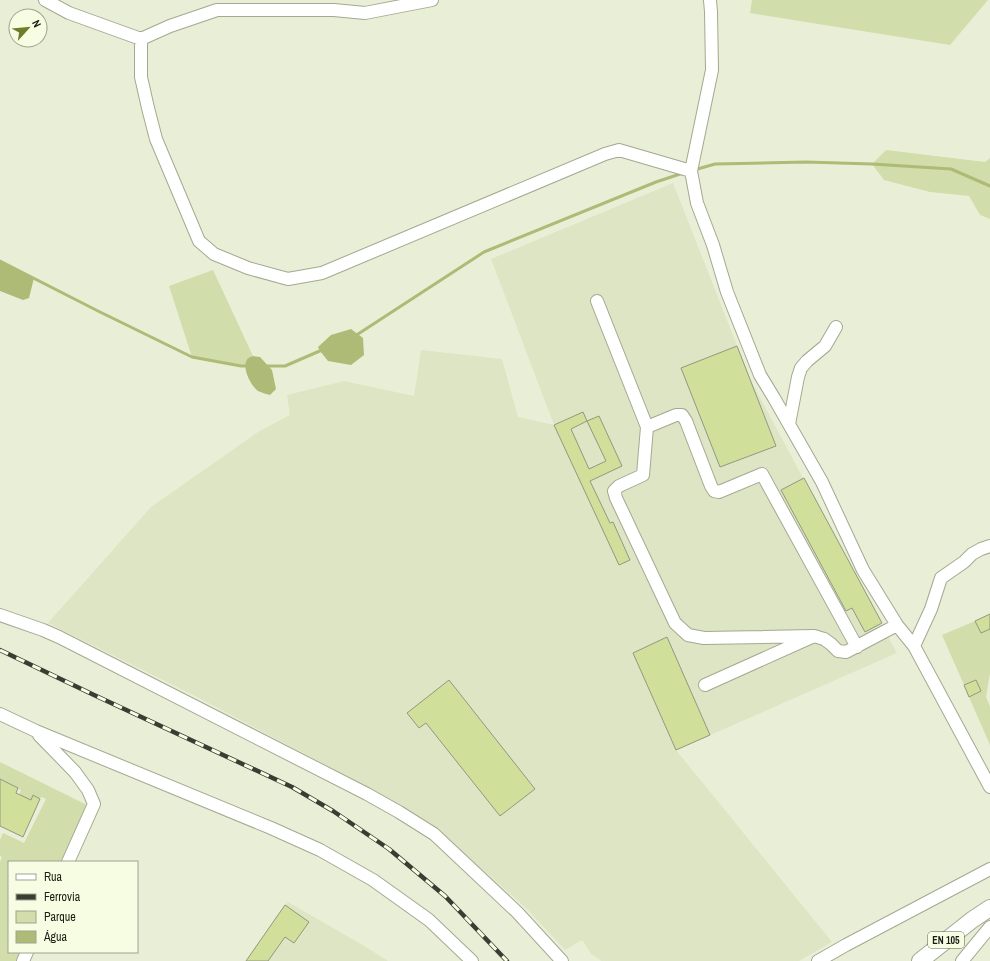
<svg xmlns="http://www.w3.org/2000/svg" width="990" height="961" viewBox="0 0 990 961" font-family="'Archivo Narrow',sans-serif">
<rect width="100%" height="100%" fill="#e9efd6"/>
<path fill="#dde5c4" d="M673 183 751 381 897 653 676 750 832 942 799 961H601L599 959 591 954 585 944 582 940 565 950 526 908 430 823 392 803 335 770 195 696 48 623 151 507 258 432 290 415 287 395 344 381 414 396 421 350 502 359 518 417 554 425 491 259Z
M288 902 366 947 388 961H246Z"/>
<path fill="#d1ddaa" d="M752 0H988L950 45 750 13Z
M886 150 985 162 990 158V219L980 215 969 196 930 192 884 180 872 164Z
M213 270 253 356C248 358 246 361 246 367L192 357 169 286Z
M975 621 981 633 990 629V673L986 697 990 707V745L969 697 981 691 976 680 964 685 942 635Z
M0 762 87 805 61 862H9V952H20L16 961H0V862L2 857 0 856V840L3 833 24 843 46 799 41 797 40 799 33 795 31 800 19 795 21 790 0 779Z"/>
<path fill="#adbb77" d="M0 261 34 278 29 298 23 300 0 291Z
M351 329 363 338 364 355 351 365 328 361 320 351 318 347 331 335Z
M253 356 260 357 272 370 276 389 270 395C267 394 262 393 258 391 251 386 243 370 246 362 247 358 250 357 253 356Z"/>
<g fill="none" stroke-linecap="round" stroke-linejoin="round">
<path stroke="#adbb77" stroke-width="3" d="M694 170 715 164 806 162 872 164 951 169 990 186
M0 261 98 311 192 357 241 366H249
M355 336 484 252 656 182 683 173
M265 366H285L322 350"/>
</g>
<path fill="#d0df99" stroke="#929881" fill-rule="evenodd" d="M737 346 776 446 720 467 681 368Z
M583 412 587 421 599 416 622 466 590 481 610 523 613 522 630 560 619 565 554 425ZM587 421 606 461 589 469 571 429Z
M804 478 882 623 865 632 852 608 846 611 781 490Z
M990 614V629L981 633 975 621Z
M667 637 710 735 676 750 633 653Z
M449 680 535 789 500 816 426 723 419 728 407 713Z
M976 680 981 691 969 697 964 685Z
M0 779 18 788 16 793 31 800 33 795 40 799 23 837 0 826Z
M285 905 309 922 294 943 285 937 268 961H246Z"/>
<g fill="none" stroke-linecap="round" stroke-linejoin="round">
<g stroke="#a3a991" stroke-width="14">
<path id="minor" d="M45 0 69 13 141 39 170 26 217 10H334L365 13 432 0
M710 0 711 12 712 70 691 171 697 203 713 245 727 292 760 375 774 398 822 482 863 570 897 625 914 646 990 787
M141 39V77L148 108 156 139 199 241 214 254 248 268 288 279 322 273 605 154 619 150 691 171
M597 301 647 427 676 415H682L686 421 711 486 714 491 719 492 762 474 857 647
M789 424 798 377 801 368 807 361 825 346 836 327
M647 427 643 475 619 486 614 491 616 498 675 623 688 635 704 638 814 636
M0 615 43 630 59 637 367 794 399 812 434 834 517 912 562 961
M914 646 931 609 941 578 964 562 972 554 981 549 990 546
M705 685 814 636 824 639 831 644 838 651 846 652 897 625
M0 714 36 731 271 828 320 850 373 880 429 920 472 961
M39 735 75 772 88 790 94 804 68 862
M23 961 27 952
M818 961 846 945 990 869
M962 961 990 927"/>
</g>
<g stroke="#a3a991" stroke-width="18">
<path id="major" d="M920 961 972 920 990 908"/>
</g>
<use href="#minor" stroke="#fff" stroke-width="12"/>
<use href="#major" stroke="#fff" stroke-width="16"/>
<g stroke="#3a3d32" stroke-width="4.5">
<path id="rail" d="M0 650 94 695 292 787 333 811 389 849 445 896 507 961"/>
</g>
<use href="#rail" stroke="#f6fde3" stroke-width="3" stroke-dasharray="9" stroke-linecap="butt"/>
</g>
<g text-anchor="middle" stroke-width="3" stroke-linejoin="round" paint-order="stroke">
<rect fill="#f6fde3" stroke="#5d6052" stroke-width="1" x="928" y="932" width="36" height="16" rx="3"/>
<g font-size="10" font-weight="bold" fill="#1b1d14">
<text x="946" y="944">EN 105</text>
</g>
</g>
<rect x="8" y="861" width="130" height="92" fill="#f6fde3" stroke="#9ea390"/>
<rect x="16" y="874" width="20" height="6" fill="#ffffff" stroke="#9ea390"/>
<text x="44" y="881" font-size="12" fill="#1b1d14">Rua</text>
<rect x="16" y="894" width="20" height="6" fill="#3a3d32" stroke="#9ea390"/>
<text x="44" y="901" font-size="12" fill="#1b1d14">Ferrovia</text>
<rect x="16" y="911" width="20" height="12" fill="#d1ddaa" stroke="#9ea390"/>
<text x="44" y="921" font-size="12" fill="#1b1d14">Parque</text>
<rect x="16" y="931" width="20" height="12" fill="#adbb77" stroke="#9ea390"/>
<text x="44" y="941" font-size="12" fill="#1b1d14">Água</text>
<g transform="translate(28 28) rotate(63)"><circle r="19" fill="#f6fde3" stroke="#9ea390"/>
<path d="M0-3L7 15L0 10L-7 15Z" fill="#6f7d2a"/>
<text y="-6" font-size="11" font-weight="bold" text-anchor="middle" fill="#1b1d14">N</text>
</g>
</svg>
